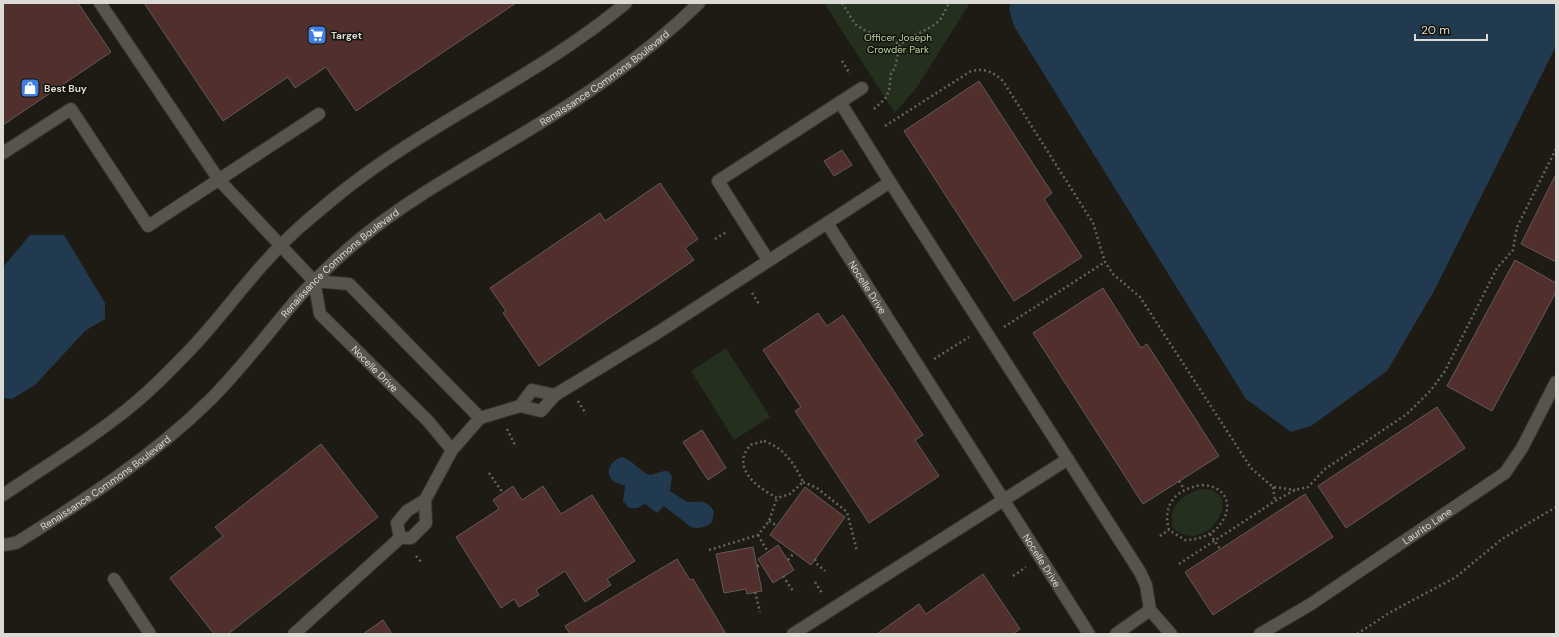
<svg xmlns="http://www.w3.org/2000/svg" width="1559" height="637" viewBox="0 0 1559 637" font-family="'DM Sans',sans-serif">
<rect width="100%" height="100%" fill="#1d1b14"/>
<path fill="#242f1e" d="M824 3H970L917 87 895 113Z
M726 348 770 417 734 440 691 371Z
M1202 489C1248 488 1207 559 1173 528 1167 507 1183 493 1202 489Z"/>
<path fill="#223a50" d="M1011 3H1556V46L1434 291 1387 371 1311 426 1291 432 1246 399 1014 26 1009 9Z
M30 235H64L105 303V319L85 331 35 385 12 399 3 398V267Z
M622 457C633 461 638 469 647 474 652 477 660 470 668 471L672 476 670 491 687 502C698 502 708 499 714 512L712 522C706 528 699 529 691 527L664 506 657 513 645 504 637 508H629L623 501 625 486C621 483 617 484 613 481 603 471 612 460 622 457Z"/>
<path fill="#502f2c" stroke="#655a59" d="M3 3H78L111 52 3 125Z
M144 3H516L356 111 326 67 295 88 288 77 223 121Z
M979 81 1052 193 1044 199 1082 257 1014 301 904 131Z
M842 150 852 165 834 176 824 161Z
M1556 174V262L1521 244Z
M660 183 698 239 685 248 694 260 539 366 503 313 506 311 490 288 600 213 605 221Z
M1515 260 1556 283V292L1492 411 1447 386Z
M1103 288 1141 348 1147 344 1219 456 1143 504 1033 333Z
M818 313 827 326 843 315 923 435 915 440 939 476 869 523 795 411 801 407 763 350Z
M1437 407 1465 448 1346 528 1318 486Z
M702 430 726 468 708 480 683 442Z
M321 444 378 517 228 634H214L170 578 223 536 215 527Z
M513 486 522 500 543 486 561 514 592 495 635 561 607 579 611 585 585 602 565 571 536 590 539 595 519 607 514 599 501 608 456 537 499 509 493 500Z
M805 487 845 517 811 565 770 535Z
M1305 494 1333 537 1213 615 1185 572Z
M778 545 794 570 773 583 758 559Z
M753 547 762 591 747 594 746 589 724 593 716 554Z
M677 559 690 580 693 579 726 634H570L565 626Z
M983 574 1020 629 1013 634H877L919 604 926 614Z
M383 620 392 634H363Z"/>
<g fill="none" stroke-linecap="round" stroke-linejoin="round">
<g stroke="#363530" stroke-width="14">
<g id="minor">
<path id="s1" d="M100 3 219 180 314 281 320 314 428 421 452 450"/>
<path d="M840 102 890 182"/>
<path d="M3 153 71 109 148 226 319 114"/>
<path d="M827 223 890 182 1140 572 1146 585 1150 610"/>
<path d="M768 260 718 181 862 88"/>
<path d="M314 281 349 284 480 418"/>
<path d="M520 406 532 390 555 395"/>
<path d="M3 495C41 469 80 446 116 418 139 401 161 380 181 359 213 328 238 291 268 259 287 237 310 218 333 199 424 124 535 79 626 3"/>
<path d="M400 538 397 523 407 511 425 500"/>
<path id="s2" d="M3 545 16 543C85 500 152 457 210 400 241 369 268 333 296 300 316 278 337 258 360 239 406 201 457 173 507 143 575 103 643 58 699 3"/>
<path d="M114 579 150 634"/>
<path id="s3" d="M294 634 400 538H411L426 523 425 500 452 450 480 418 520 406 541 411 555 395 657 333 827 223 1089 634"/>
<path d="M793 634 1068 459"/>
<path d="M1116 634 1150 610 1171 634"/>
<path id="s4" d="M1260 634 1311 604 1505 473 1522 448 1556 382"/>
</g>
</g>
<path stroke="#66645d" stroke-width="2.5" stroke-dasharray="2 3" stroke-linecap="butt" d="M842 3 855 24 864 30 900 44
M842 61 850 74
M874 109 885 99 889 91 891 73 895 68 900 44 934 25 940 20 949 3
M885 126 971 71C985 68 993 72 1003 81L1093 223 1105 262 1113 274 1140 297 1251 468 1273 487 1295 490
M715 239 728 231
M752 293 759 304
M1004 327 1105 262
M934 359 969 337
M578 401 586 414
M507 429 516 447
M764 441C784 448 794 463 803 482L790 494 777 498C763 490 739 476 744 456 745 452 748 448 750 445Z
M489 473 503 493
M1179 481 1184 489
M803 482 817 488 847 512 857 551
M1202 485C1244 487 1230 540 1185 540L1169 530C1162 504 1176 489 1202 485Z
M1273 487 1275 501
M769 521 777 526
M1210 534 1220 549
M758 535 768 552
M1160 536 1169 530
M709 550 758 535 769 521 777 498
M416 556 422 563
M815 559 816 563 825 571
M788 560 794 553
M1179 564 1275 501 1295 490 1308 487 1325 469 1407 414 1431 390 1445 371 1497 268 1513 250 1517 227 1556 149
M757 566H762
M783 576 793 591
M1013 576 1026 567
M815 582 822 593
M755 592 760 612
M1357 634 1389 613 1456 577 1502 539 1556 507"/>
<use href="#minor" stroke="#57544c" stroke-width="12"/>
</g>
<defs>
<g id="supermarket-square" transform="scale(1)"><rect x="-9" y="-9" width="18" height="18" rx="4" fill="#3f7fe0" stroke="#14120b"/><path d="M-6-5.5h2.5l.6 2H6L4.5 2H-2.5L-4.4-4H-6ZM-1.5 3.2a1.3 1.3 0 1 0 .1 0ZM3 3.2a1.3 1.3 0 1 0 .1 0Z" fill="#fff"/></g>
<g id="shop-square" transform="scale(1)"><rect x="-9" y="-9" width="18" height="18" rx="4" fill="#3f7fe0" stroke="#14120b"/><path d="M-5-2.5h2.3a2.7 3.5 0 0 1 5.4 0H5L5.5 6h-11ZM-1.5-2.5h3a1.5 2.3 0 0 0-3 0Z" fill="#fff"/></g>
</defs>
<g fill-rule="evenodd">
<use href="#supermarket-square" x="317" y="35"/>
<use href="#shop-square" x="30" y="88"/>
</g>
<g text-anchor="middle" stroke-width="3" stroke-linejoin="round" paint-order="stroke">
<g font-size="10" font-weight="bold" fill="#dcdad5" stroke="#14120b" text-anchor="start">
<text x="331" y="39">Target</text>
<text x="44" y="92">Best Buy</text>
</g>
<g font-size="10" fill="#b6d8a4" stroke="#14120b">
<text x="898" y="41">Officer Joseph<tspan x="898" dy="12">Crowder Park</tspan></text>
</g>
<g font-size="10" fill="#dcdad5" stroke="#14120b">
<text dy="4" stroke="none"><textPath href="#s2" startOffset="768">Renaissance Commons Boulevard</textPath></text>
<text dy="4" stroke="none"><textPath href="#s2" startOffset="444">Renaissance Commons Boulevard</textPath></text>
<text dy="4" stroke="none"><textPath href="#s3" startOffset="780">Nocelle Drive</textPath></text>
<text dy="4" stroke="none"><textPath href="#s1" startOffset="463">Nocelle Drive</textPath></text>
<text dy="4" stroke="none"><textPath href="#s2" startOffset="121">Renaissance Commons Boulevard</textPath></text>
<text dy="4" stroke="none"><textPath href="#s4" startOffset="199">Laurito Lane</textPath></text>
<text dy="4" stroke="none"><textPath href="#s3" startOffset="1104">Nocelle Drive</textPath></text>
</g>
</g>
<rect width="1559" height="637" fill="none" stroke="#dcdad5" stroke-width="8"/>
<path d="M1415 34v6h72v-6" fill="none" stroke="#dcdad5" stroke-width="2"/>
<text x="1421" y="34" font-size="12" fill="#dcdad5" stroke="#14120b" stroke-width="3" paint-order="stroke">20 m</text>
</svg>
